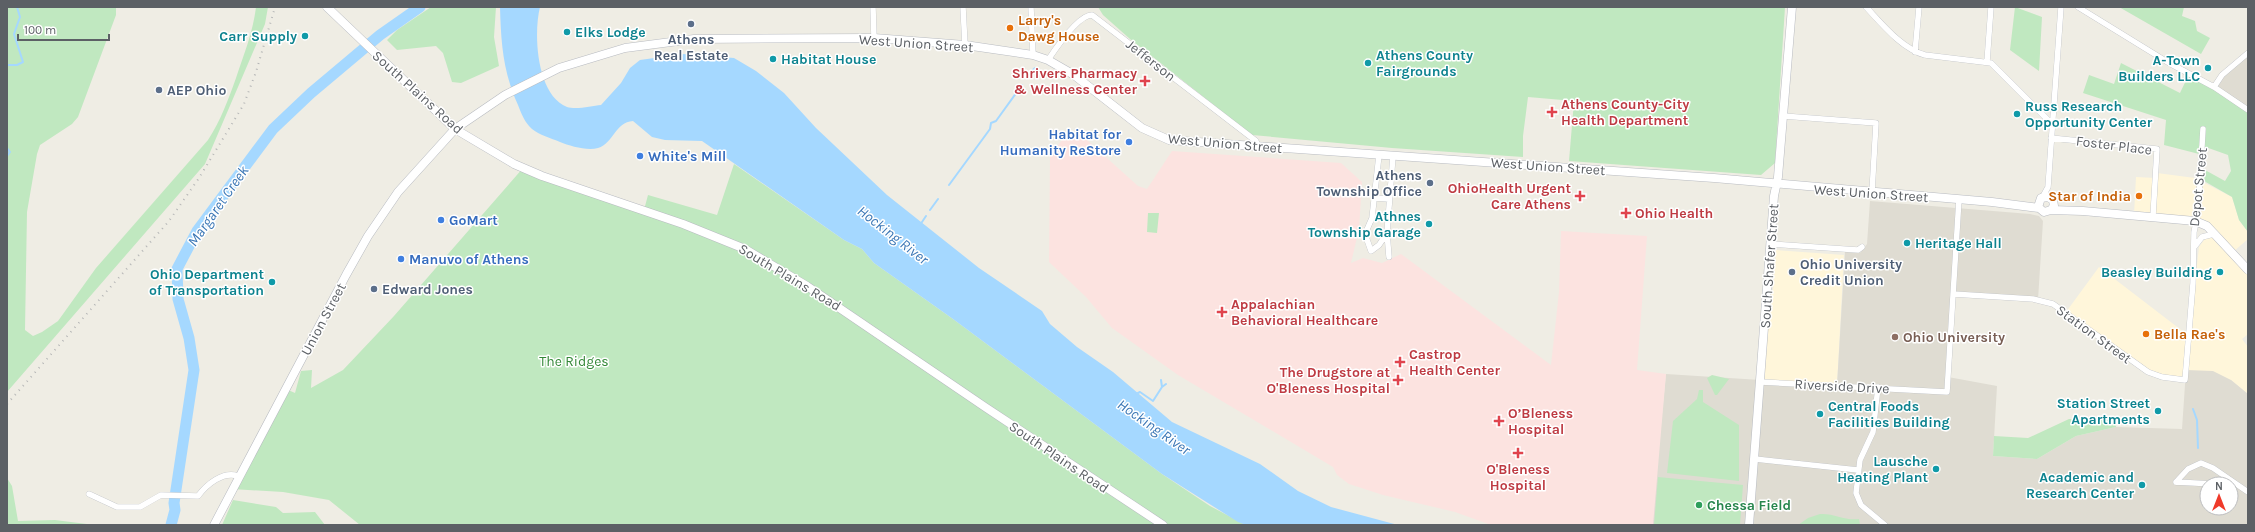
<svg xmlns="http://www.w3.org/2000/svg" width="2255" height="532" viewBox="0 0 2255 532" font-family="Karla,sans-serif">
<rect width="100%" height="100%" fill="#efede4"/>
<path fill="#fff6da" d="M2157 173 2195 178 2232 197 2239 220 2248 232V239L2233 252 2248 271V334L2242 339 2248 347V394L2231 380H2185L2156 375 2066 312 2099 267 2189 336 2199 247 2210 232 2195 221 2134 215 2136 177 2156 178Z
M1776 250 1844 255 1837 385 1761 382 1767 302 1773 290Z"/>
<path fill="#dfdcd2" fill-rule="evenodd" d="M2248 53V110L2214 87 2218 81Z
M1870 201 2030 214 2039 216 2043 221 2038 300 1953 294 1948 377 1997 386 1993 456 2037 459 2076 436 2116 427 2182 429 2186 370 2213 371 2231 380 2248 394V525H1651L1666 374 1837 385 1845 252 1860 253 1867 244ZM2207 484H2231V508H2207Z"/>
<path fill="#fce3e0" d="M1078 132 1138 186 1147 189 1172 151 1341 163 1362 182 1359 229 1351 263 1363 258 1382 263 1401 254 1551 365 1559 292 1561 231 1647 236 1637 370 1666 374 1653 525H1491L1455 512 1383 495 1349 484 1337 475 1333 467 1178 375 1112 328 1086 297 1049 262 1050 156 1065 136Z"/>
<path fill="#c0e8c0" d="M7 7H116V15L78 117 72 124 40 145 37 154 27 212 25 330 33 336 42 332 58 321 96 268 208 140C221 120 228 100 236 78 244 54 253 32 256 7H268L265 24 205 164 7 392Z
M431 7H496L494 37 499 66 461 83 452 82 443 53 436 46 397 50 387 40 397 30Z
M1098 7H1785L1775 163 1761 175 1569 161 1574 101 1528 97 1523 136V157L1392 148 1252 135 1130 39 1103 15Z
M2015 7 2042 17 2039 71 2010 50Z
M2119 7H2184L2182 16 2195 21 2197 31 2210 38 2201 54Z
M2121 63 2180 93 2189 74 2248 110V232L2239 220 2232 197 2204 181 2205 170 2225 181 2231 171 2228 155 2200 145 2199 154 2164 145 2166 120 2083 93 2089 75 2114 84Z
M734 164 844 240 862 249 874 263 953 319 1162 474 1210 506 1246 525H360L329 500 283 492 232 489 286 389 295 393 301 371 312 370 311 388 343 370 394 316 523 168 644 210 648 195 717 215Z
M1148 213H1159L1157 233 1147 232Z
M1712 375 1729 379 1717 395H1715L1707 378Z
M1699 390H1703V402L1739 425V481L1667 473 1673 421 1697 399Z
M2069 419 2115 420 2116 427 2076 436 2037 459 1993 456 1994 436 2028 438Z
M1658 477 1743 485 1740 525H1654Z
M7 478 12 486 18 521 55 520 95 525H7Z
M233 500 276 507 283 513 315 512 325 525H222Z
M1820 514C1834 513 1845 521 1859 519L1860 525H1798L1808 518Z"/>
<path fill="#a5d8ff" d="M500 7H540C533 35 537 95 567 107 576 110 592 106 601 105L621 83 630 68 640 60 683 54 734 58 756 71 784 93 816 128 887 195 979 268 1042 311 1050 324 1077 347 1113 372 1172 422 1260 464 1298 491 1331 507 1398 525H1246L1238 522 1162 474 953 319 874 263 862 249 844 240 702 141 665 140 652 137 633 121C615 122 614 143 598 148 587 151 570 146 560 142 551 138 539 135 532 129 525 123 521 113 518 105 503 72 501 43 500 7Z"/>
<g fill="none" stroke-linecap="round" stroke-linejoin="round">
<path stroke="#a5d8ff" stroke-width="2" d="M7 65H17L23 62 14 34 20 17 17 7
M1029 74 1035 68
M7 148 10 152 7 156
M949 185 990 129 991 123 996 121 1022 85
M930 210 938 199
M920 225 926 216
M1161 380 1162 387
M1136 394 1140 392 1153 401 1162 387 1166 384
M2193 409 2197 420 2198 448"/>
<path stroke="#a5d8ff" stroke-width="11" d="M171 525 175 510 174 503 194 370 189 338 178 299 177 269 197 231 273 129 311 93 380 35 420 7"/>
<g stroke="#b7babf" stroke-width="6">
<path id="street" d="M873 7 874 38
M963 7 965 45
M1031 7 1033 55
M1866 7C1882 24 1902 49 1925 55L1991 63 2052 124
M2078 7 2169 63 2214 87 2248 110
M1915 52 1919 7
M1048 60C1056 48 1078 15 1092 15L1256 141 1258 147
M1987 62 1991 7
M2214 87 2222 75 2248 53
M1783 116 1876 123 1872 192
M2051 138 2157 149 2153 216
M1379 155 1372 218 1365 234 1371 251 1379 245 1387 233
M1375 198 1389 199
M2042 198 2048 187 2061 7
M1771 244 1858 250 1862 247
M2195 246 2202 237 2214 234
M1389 257 1387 233 1393 156
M1953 294 2033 299 2053 304 2148 372 2162 377 2185 380 2193 283 2194 232 2198 213 2203 129
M1761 382 1947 392 1959 199
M1878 387 1873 432 1860 460 1856 493 1861 505 1885 525
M1755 459 1858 470
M2176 482 2188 469 2201 463 2213 468 2248 492
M2176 482 2213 484
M89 494 117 507H140L161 495 198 496C207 484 223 471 238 476"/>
</g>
<g stroke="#b8bbc1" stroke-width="9">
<path id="secondary" d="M327 7 455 129 514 164 542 176 683 224 745 249 807 286 985 407 1163 525
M2051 210 2054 206 2053 200 2048 197 2041 198 2038 207 2044 212 2051 210 2083 211 2195 221 2207 226 2248 270
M214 525 346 275 368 236 398 192 455 129 505 95 559 68 625 48 694 39 874 38 965 45 1033 55 1048 60 1074 75 1142 128 1169 140 1714 178 1992 202 2039 208
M1749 525 1774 196 1778 177 1792 7"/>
</g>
<use href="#street" stroke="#fff" stroke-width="5.5"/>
<use href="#secondary" stroke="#fff" stroke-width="8"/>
<path stroke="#b5b6b6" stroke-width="2" stroke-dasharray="1 5" stroke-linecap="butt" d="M7 404 169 221 199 178 244 104 256 72 275 7"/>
</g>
<g fill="#5c6f8a" stroke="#fff" stroke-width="1.5">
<circle cx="691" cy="24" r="4"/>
<circle cx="159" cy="90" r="4"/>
<circle cx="1430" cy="183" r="4"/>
<circle cx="1792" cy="272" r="4"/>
<circle cx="374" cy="289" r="4"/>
</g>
<g fill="#e8710a" stroke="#fff" stroke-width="1.5">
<circle cx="1010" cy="28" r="4"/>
<circle cx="2139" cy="196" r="4"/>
<circle cx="2146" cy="334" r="4"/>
</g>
<g fill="#0f9aa8" stroke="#fff" stroke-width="1.5">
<circle cx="567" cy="32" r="4"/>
<circle cx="305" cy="36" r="4"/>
<circle cx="773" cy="59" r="4"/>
<circle cx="1368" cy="63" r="4"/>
<circle cx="2208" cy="68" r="4"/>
<circle cx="2017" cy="114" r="4"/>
<circle cx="1429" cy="224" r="4"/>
<circle cx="1907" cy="243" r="4"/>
<circle cx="2220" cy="272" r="4"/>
<circle cx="272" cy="282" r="4"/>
<circle cx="2158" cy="411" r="4"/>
<circle cx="1820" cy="414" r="4"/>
<circle cx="1936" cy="469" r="4"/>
<circle cx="2142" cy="485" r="4"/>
</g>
<g fill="#e0444e" stroke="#fff" stroke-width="1.5">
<path d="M1143 75h4v4h4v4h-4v4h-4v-4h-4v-4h4z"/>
<path d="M1550 106h4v4h4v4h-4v4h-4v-4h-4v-4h4z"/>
<path d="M1578 190h4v4h4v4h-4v4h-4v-4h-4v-4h4z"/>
<path d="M1624 207h4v4h4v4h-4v4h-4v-4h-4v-4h4z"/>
<path d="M1220 306h4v4h4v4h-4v4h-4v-4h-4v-4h4z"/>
<path d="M1398 356h4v4h4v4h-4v4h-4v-4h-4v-4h4z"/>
<path d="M1396 374h4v4h4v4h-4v4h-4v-4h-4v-4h4z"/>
<path d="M1497 415h4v4h4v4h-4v4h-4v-4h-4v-4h4z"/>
<path d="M1516 447h4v4h4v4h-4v4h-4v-4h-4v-4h4z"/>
</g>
<g fill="#3f7fe0" stroke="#fff" stroke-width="1.5">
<circle cx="1129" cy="142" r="4"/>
<circle cx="640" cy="156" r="4"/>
<circle cx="441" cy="220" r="4"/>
<circle cx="401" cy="259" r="4"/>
</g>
<circle fill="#8d6e63" stroke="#fff" stroke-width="1.5" cx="1895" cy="337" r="4"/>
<circle fill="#2e9e5b" stroke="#fff" stroke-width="1.5" cx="1699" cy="505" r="4"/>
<g text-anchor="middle" stroke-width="3" stroke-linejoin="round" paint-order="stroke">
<g font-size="14" font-weight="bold" fill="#c56008" stroke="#fff" text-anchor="start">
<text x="1018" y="25">Larry's<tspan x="1018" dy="16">Dawg House</tspan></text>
<text x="2131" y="201" text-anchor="end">Star of India</text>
<text x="2154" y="339">Bella Rae's</text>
</g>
<g font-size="14" font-weight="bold" fill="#0d838f" stroke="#fff" text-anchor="end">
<text x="575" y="37" text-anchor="start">Elks Lodge</text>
<text x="297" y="41">Carr Supply</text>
<text x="1376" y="60" text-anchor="start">Athens County<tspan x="1376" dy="16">Fairgrounds</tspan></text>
<text x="781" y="64" text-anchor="start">Habitat House</text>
<text x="2200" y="65">A-Town<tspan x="2200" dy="16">Builders LLC</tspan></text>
<text x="2025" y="111" text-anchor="start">Russ Research<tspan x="2025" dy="16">Opportunity Center</tspan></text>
<text x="1421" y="221">Athnes<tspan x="1421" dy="16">Township Garage</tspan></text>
<text x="1915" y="248" text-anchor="start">Heritage Hall</text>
<text x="2212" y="277">Beasley Building</text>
<text x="264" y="279">Ohio Department<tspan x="264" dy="16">of Transportation</tspan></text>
<text x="2150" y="408">Station Street<tspan x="2150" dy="16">Apartments</tspan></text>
<text x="1828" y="411" text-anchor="start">Central Foods<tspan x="1828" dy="16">Facilities Building</tspan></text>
<text x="1928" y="466">Lausche<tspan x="1928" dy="16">Heating Plant</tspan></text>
<text x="2134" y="482">Academic and<tspan x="2134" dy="16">Research Center</tspan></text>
</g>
<g font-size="14" font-weight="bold" fill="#4e5e75" stroke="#fff" text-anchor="start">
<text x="691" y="44" text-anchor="middle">Athens<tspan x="691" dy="16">Real Estate</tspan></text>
<text x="167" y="95">AEP Ohio</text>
<text x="1422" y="180" text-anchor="end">Athens<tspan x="1422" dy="16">Township Office</tspan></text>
<text x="1800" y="269">Ohio University<tspan x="1800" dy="16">Credit Union</tspan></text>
<text x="382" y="294">Edward Jones</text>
</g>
<g font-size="14" fill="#5c6065" stroke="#fff">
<text transform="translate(916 43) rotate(4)" y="5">West Union Street</text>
<text transform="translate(1151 60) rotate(38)" y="5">Jefferson</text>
<text transform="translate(418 92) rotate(42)" y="5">South Plains Road</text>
<text transform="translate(1225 143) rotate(5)" y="5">West Union Street</text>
<text transform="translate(2114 145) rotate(7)" y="5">Foster Place</text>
<text transform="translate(1548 166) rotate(4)" y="5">West Union Street</text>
<text transform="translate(2198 187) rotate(-84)" y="5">Depot Street</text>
<text transform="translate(1871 193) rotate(4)" y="5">West Union Street</text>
<text transform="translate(1769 266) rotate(-86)" y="5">South Shafer Street</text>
<text transform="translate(790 277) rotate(31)" y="5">South Plains Road</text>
<text transform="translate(323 319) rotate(-62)" y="5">Union Street</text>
<text transform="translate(2094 334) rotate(36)" y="5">Station Street</text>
<text transform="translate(1842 386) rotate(3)" y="5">Riverside Drive</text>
<text transform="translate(1059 457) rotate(34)" y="5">South Plains Road</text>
</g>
<g font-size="14" font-weight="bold" fill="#be3a42" stroke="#fff" text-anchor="start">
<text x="1137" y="78" text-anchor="end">Shrivers Pharmacy<tspan x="1137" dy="16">&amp; Wellness Center</tspan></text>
<text x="1561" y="109">Athens County-City<tspan x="1561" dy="16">Health Department</tspan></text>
<text x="1571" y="193" text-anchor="end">OhioHealth Urgent<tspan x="1571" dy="16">Care Athens</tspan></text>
<text x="1635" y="218">Ohio Health</text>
<text x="1231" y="309">Appalachian<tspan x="1231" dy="16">Behavioral Healthcare</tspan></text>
<text x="1409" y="359">Castrop<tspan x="1409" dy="16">Health Center</tspan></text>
<text x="1390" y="377" text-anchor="end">The Drugstore at<tspan x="1390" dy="16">O'Bleness Hospital</tspan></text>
<text x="1508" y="418">O’Bleness<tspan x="1508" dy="16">Hospital</tspan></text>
<text x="1518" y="474" text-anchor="middle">O'Bleness<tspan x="1518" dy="16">Hospital</tspan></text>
</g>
<g font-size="14" font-weight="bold" fill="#366cbe" stroke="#fff" text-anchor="start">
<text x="1121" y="139" text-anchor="end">Habitat for<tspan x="1121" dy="16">Humanity ReStore</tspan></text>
<text x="648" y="161">White's Mill</text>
<text x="449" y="225">GoMart</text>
<text x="409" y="264">Manuvo of Athens</text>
</g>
<g font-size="14" font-weight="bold" fill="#785e54" stroke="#fff" text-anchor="start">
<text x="1903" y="342">Ohio University</text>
</g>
<g font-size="14" fill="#328736" stroke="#fff">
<text x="574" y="366">The Ridges</text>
</g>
<g font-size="14" font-weight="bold" fill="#27864d" stroke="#fff" text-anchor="start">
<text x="1707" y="510">Chessa Field</text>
</g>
<g font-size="15" font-style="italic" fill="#3d78b6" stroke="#fff">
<text transform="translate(218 206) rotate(-55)" y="5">Margaret Creek</text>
<text transform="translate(893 235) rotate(38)" y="5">Hocking River</text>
<text transform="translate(1154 427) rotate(35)" y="5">Hocking River</text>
</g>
</g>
<rect width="2255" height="532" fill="none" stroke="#5c6065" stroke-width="16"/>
<g transform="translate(2219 496)"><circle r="19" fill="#ffffff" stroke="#bebfc1"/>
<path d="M0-3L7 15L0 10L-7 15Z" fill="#ef3a2a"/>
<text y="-6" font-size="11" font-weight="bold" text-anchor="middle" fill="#5c6065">N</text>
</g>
<path d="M18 34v6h91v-6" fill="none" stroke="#5c6065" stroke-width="2"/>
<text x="24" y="34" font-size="12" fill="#5c6065" stroke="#ffffff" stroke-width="3" paint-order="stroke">100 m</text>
</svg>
